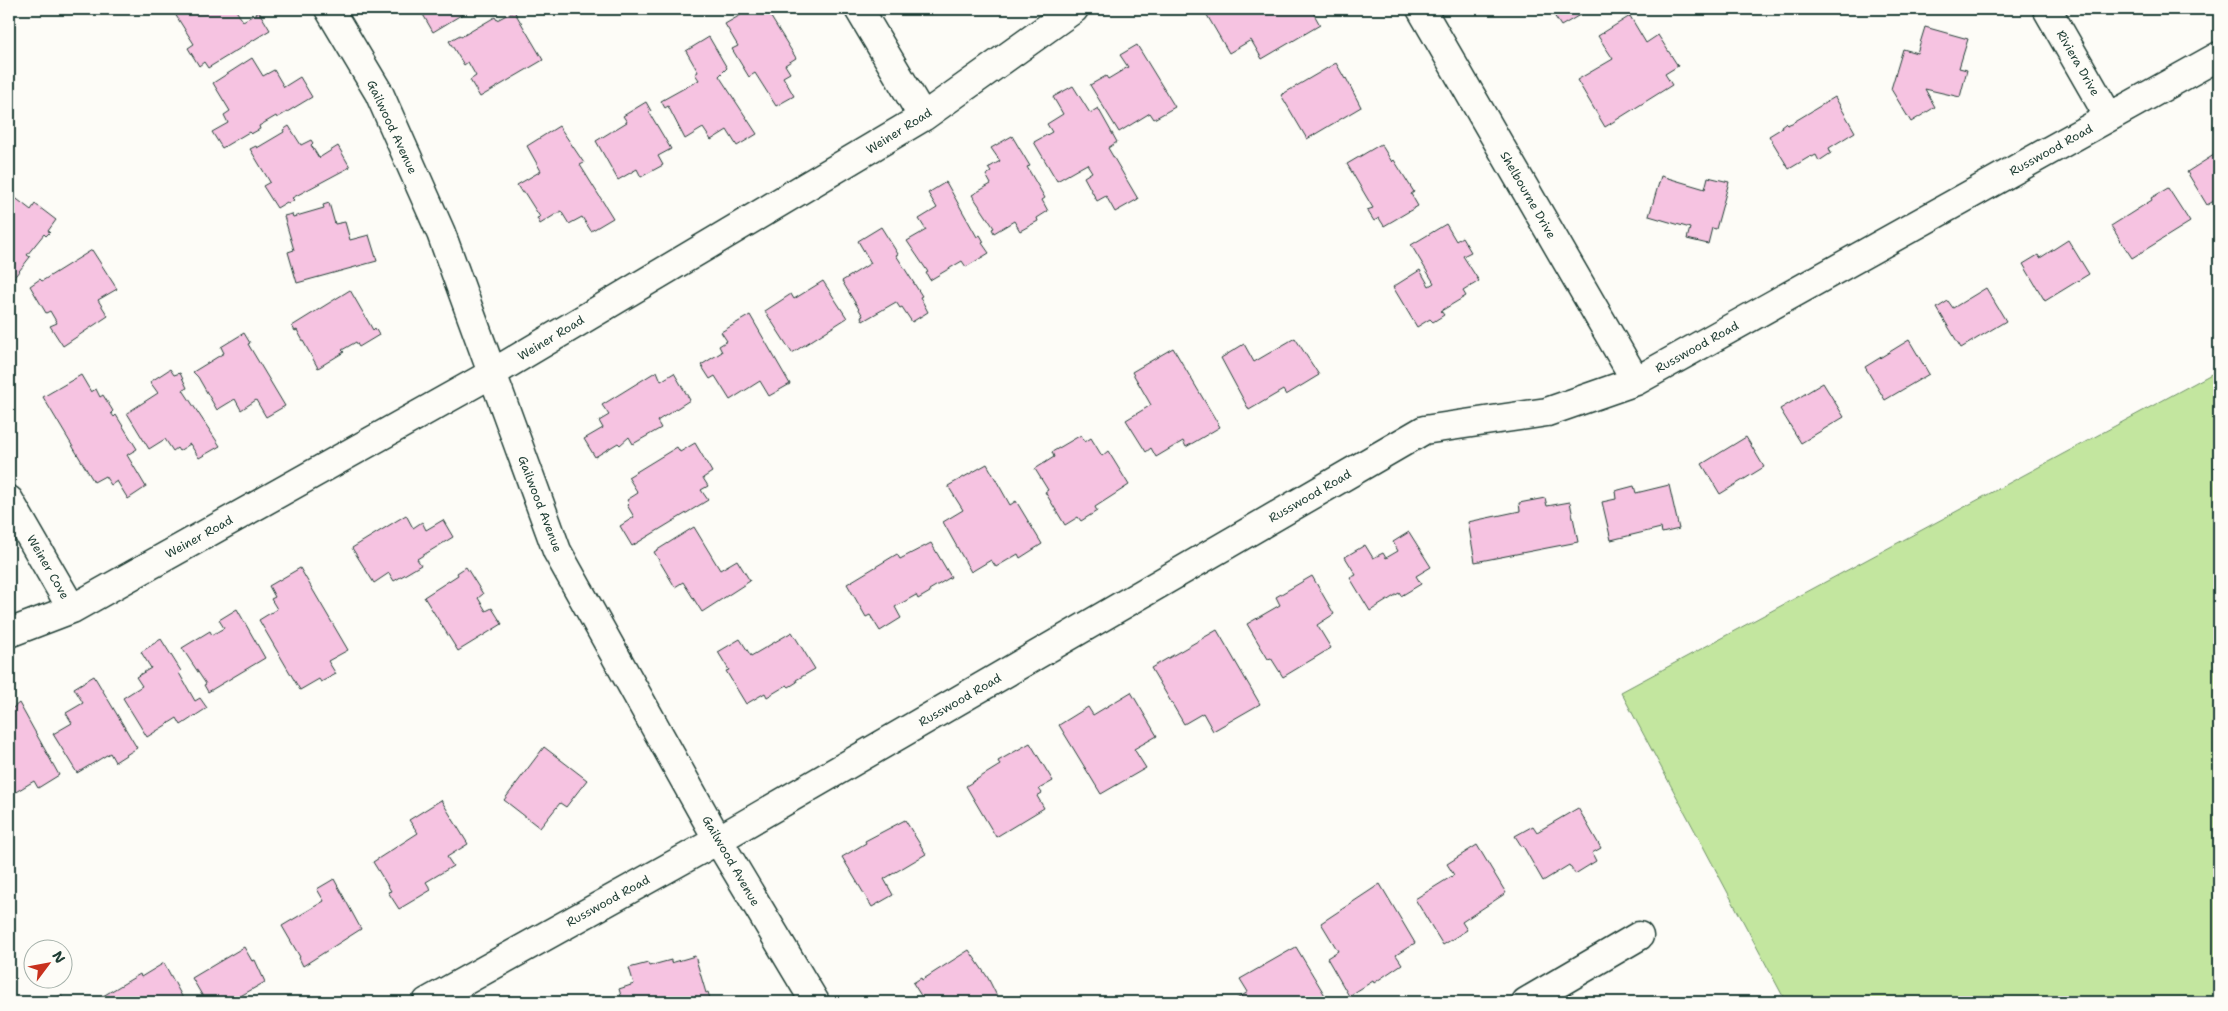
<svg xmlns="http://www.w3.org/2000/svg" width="2228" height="1011" viewBox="0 0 2228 1011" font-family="'Shantell Sans',sans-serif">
<rect width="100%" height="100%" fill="#fdfcf7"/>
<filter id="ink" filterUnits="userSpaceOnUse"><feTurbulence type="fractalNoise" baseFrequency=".02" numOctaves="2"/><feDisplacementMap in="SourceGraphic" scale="10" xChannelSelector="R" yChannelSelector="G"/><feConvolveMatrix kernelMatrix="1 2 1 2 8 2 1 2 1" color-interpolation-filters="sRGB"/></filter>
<g filter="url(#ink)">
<path fill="#c3e69f" stroke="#71926a" d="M2219 370V1002H1786L1621 692Z"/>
<path fill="#f6c3e1" stroke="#1f3d34" d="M184 9H235L243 21 259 12 270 30 208 68 204 62 199 66 188 48 194 44 175 14Z
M424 9H471L433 32 421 11Z
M751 9H766L796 58 785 65 790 73 783 77 794 96 776 106 755 73 749 77 732 49 738 46 725 24Z
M1207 9H1311L1320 25 1262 59 1251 40 1229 53 1204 10Z
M1550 9H1590L1561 26Z
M514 11 543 60 480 97 470 80 476 76 468 62 464 65 449 41 460 35 461 37 495 17 497 20Z
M1630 16 1646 43 1658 35 1678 66 1665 74 1672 85 1605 127 1577 80 1613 59 1598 36Z
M1925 27 1968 39 1959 68 1967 70 1960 97 1925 89 1935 107 1911 122 1891 89 1903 49 1917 53Z
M709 37 727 68 719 76 757 134 737 146 727 130 711 140 703 128 685 139 668 106 665 108 661 101 699 80 695 74 698 72 686 51Z
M1137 45 1175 107 1154 119 1150 113 1119 132 1090 85 1106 76 1108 79 1128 67 1120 55Z
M252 58 263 76 274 70 284 87 300 77 312 97 277 118 276 116 259 126 260 129 251 134 249 132 222 148 212 132 228 123 224 115 230 111 213 83Z
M1336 63 1345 79 1346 78 1361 107 1307 139 1281 95Z
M1073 86 1090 113 1098 108 1117 142 1108 148 1138 199 1115 212 1106 196 1097 201 1084 177 1092 172 1087 164 1057 181 1034 142 1052 132 1047 124 1063 114 1053 97Z
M1835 97 1855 132 1829 148 1831 153 1819 161 1816 155 1812 157 1811 156 1789 169 1769 136 1782 128 1781 126 1785 123 1787 125 1792 123Z
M646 102 651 111 649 112 671 149 658 156 663 165 641 177 637 169 618 180 596 141 627 122 623 116Z
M289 126 301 145 311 140 313 143 311 145 319 158 338 146 350 167 292 198 294 200 288 204 287 202 277 208 263 186 270 182 250 149 256 146 257 148 284 132 283 130Z
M559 126 584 163 580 165 613 218 591 231 582 217 569 224 561 211 540 224 537 218 540 217 524 192 522 193 517 185 541 171 527 146Z
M1012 136 1030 166 1027 167 1045 198 1042 200 1048 211 1037 218 1038 221 1020 231 1014 221 994 233 992 229 994 228 972 195 991 184 986 175 991 172 988 168 1000 161 991 148Z
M1381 144 1392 162 1394 160 1414 192 1411 194 1418 206 1384 226 1379 218 1374 221 1367 210 1373 208 1347 164Z
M2217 153H2219V198L2207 205 2187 172Z
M1661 176 1705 189 1708 177 1729 182 1716 229 1712 228 1708 244 1687 239 1690 228 1649 216Z
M946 182 977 237 980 235 984 242 982 243 989 253 966 267 962 261 930 280 926 273 928 272 907 241 926 230 919 219 937 208 928 193Z
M2168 188 2190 222 2132 258 2111 226 2152 200 2151 198Z
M9 193 31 210 35 204 56 220 48 231 50 232 46 236 44 234 27 255 30 257 9 284Z
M329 203 335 224 345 222 350 240 369 235 377 261 297 283 288 252 294 250 284 216 292 214 293 217 324 208 323 205Z
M1446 224 1456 241 1462 237 1471 252 1463 256 1479 281 1463 291 1466 296 1441 311 1444 315 1433 322 1430 319 1417 327 1393 287 1420 270 1429 286 1434 283 1411 245Z
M881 227 898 254 896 255 922 296 920 297 928 312 912 322 902 307 900 308 896 302 863 321 861 317 863 316 842 281 871 263 858 241Z
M2068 240 2089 274 2045 301 2023 264 2038 255 2040 258Z
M92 250 117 289 98 300 108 316 63 346 50 326 57 323 50 311 46 313 30 286 40 279 42 281Z
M823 281 847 318 792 353 765 311 791 294 794 299Z
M1986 288 2006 321 1961 348 1937 308 1948 301 1953 308Z
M350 290 373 330 375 328 379 335 359 347 356 342 342 350 344 352 318 368 297 330 295 331 292 326Z
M750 315 790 384 769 396 760 381 730 400 715 376 710 379 701 365 722 352 719 346 727 341 721 332Z
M244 333 250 343 248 344 285 406 266 417 256 400 241 410 235 399 217 410 198 377 193 372 224 353 221 347Z
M1295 338 1319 375 1286 395 1283 390 1249 410 1221 358 1244 344 1254 362Z
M1909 340 1929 374 1885 400 1865 367Z
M1173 348 1220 427 1186 447 1183 441 1156 457 1151 448 1146 452 1126 420 1151 405 1132 372Z
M170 369 174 375 180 373 187 388 183 390 220 446 199 458 190 444 179 451 177 448 173 451 165 439 149 449 127 413 158 393 150 382Z
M657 371 661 381 674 373 690 400 657 421 661 428 633 444 629 437 620 445 618 443 595 457 584 439 603 428 599 421 609 415 602 405Z
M81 375 91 392 96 389 100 397 103 395 113 411 111 413 114 417 116 415 137 449 127 455 146 487 128 499 117 481 111 485 105 476 94 482 43 397Z
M1823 383 1844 417 1801 443 1780 409Z
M1081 435 1085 442 1091 438 1102 456 1108 451 1129 485 1095 507 1097 511 1081 521 1078 517 1065 525 1045 492 1048 490 1035 469 1054 457 1052 452Z
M1746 437 1764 467 1720 494 1702 464Z
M695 443 712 472 703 478 708 486 701 490 708 500 632 546 620 526 634 517 627 505 629 503 627 500 638 493 628 477 677 447 680 452Z
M987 464 1010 505 1016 501 1042 544 1020 558 1018 554 996 567 991 560 971 572 943 522 963 510 948 486Z
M1669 485 1679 529 1662 533 1661 528 1611 540 1602 502 1616 499 1615 491 1634 486 1636 493Z
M1545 498 1547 506 1570 502 1578 542 1475 562 1468 522 1520 511 1519 503Z
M406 515 413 528 422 522 426 530 443 520 453 537 417 559 421 565 394 581 389 573 374 583 352 548Z
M694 527 720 570 737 560 750 581 702 612 683 582 675 587 654 552Z
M1409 532 1431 567 1416 576 1421 584 1401 596 1399 593 1370 611 1350 578 1356 575 1345 557 1365 545 1373 558 1383 553 1386 558 1398 551 1393 542Z
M931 543 951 577 929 590 930 592 918 599 916 595 895 607 901 618 880 631 870 615 866 617 847 584 897 554 900 559Z
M466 567 483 594 478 598 486 611 492 608 502 624 458 651 424 597 458 575 457 573Z
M300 568 348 650 328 661 336 674 321 682 319 679 300 690 259 620 277 609 271 599 275 597 269 586Z
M1312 576 1334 614 1317 625 1331 648 1283 677 1271 658 1268 659 1247 624 1280 605 1276 597Z
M237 609 265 658 208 692 204 685 206 684 182 648 210 631 212 635 224 628 219 620Z
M1217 630 1260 704 1213 731 1203 713 1184 724 1151 668Z
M792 632 815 669 796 680 797 682 789 687 787 685 767 697 765 693 746 704 726 671 729 670 718 652 740 639 751 656Z
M161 639 181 671 179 673 195 701 200 698 207 708 181 725 177 718 147 737 123 698 142 686 136 677 151 668 141 652Z
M94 676 137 748 115 762 110 753 77 773 53 734 72 723 66 713 83 703 74 688Z
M1131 692 1157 736 1134 749 1146 768 1101 794 1059 725 1088 707 1093 715Z
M19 703 59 775 38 788 34 781 9 796V711Z
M1030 743 1053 781 1039 789 1042 793 1037 796 1044 808 996 837 966 786 1000 765 998 761Z
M544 747 587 780 566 807 560 803 540 828 504 800Z
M441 800 468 844 447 857 453 866 426 882 431 890 399 909 388 892 391 891 373 862 418 833 409 820Z
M1578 808 1601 848 1592 853 1596 861 1575 874 1569 865 1543 881 1523 846 1522 847 1515 836 1533 826 1537 832Z
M905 820 926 854 884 879 893 895 872 907 842 857 866 843 865 841Z
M1477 845 1506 893 1462 922 1467 930 1443 945 1415 899 1454 875 1447 864Z
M334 879 361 929 303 966 299 958 300 957 282 926 324 901 317 889Z
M1380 884 1415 943 1396 955 1402 964 1374 983 1373 981 1349 996 1327 958 1338 951 1321 923Z
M244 947 252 961 255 960 265 982 230 1002H206L192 978Z
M1296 947 1326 997 1319 1002H1232L1248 992 1240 979Z
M969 950 988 978 1000 1002H925L913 983 921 978 922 980Z
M695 956 706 993 708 992 711 1002H623L619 989 634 984 629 968 648 963 649 966 671 960V963Z
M164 963 185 1002H93L140 974 141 977Z
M61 995 66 1002H48Z
M1686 998 1689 1002H1679Z"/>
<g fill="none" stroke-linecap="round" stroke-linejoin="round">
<g stroke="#1f3d34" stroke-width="31">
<path id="street" d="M329 9 379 93 441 233 557 551 718 840 815 1002
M859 9 923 117
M1421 9 1636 381
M2047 9 2109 117
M9 500 72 609
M9 633 72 609 491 374 923 117 1074 9
M427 1002 718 840 1424 430 1547 412 1636 381 2219 56
M1526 1002 1639 936"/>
</g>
<use href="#street" stroke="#fdfcf7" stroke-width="28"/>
</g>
</g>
<g text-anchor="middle" stroke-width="4.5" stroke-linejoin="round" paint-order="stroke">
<g font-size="12" fill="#1f3d34" stroke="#fdfcf7">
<text transform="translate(2078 63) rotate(60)" y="4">Riviera Drive</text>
<text transform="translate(392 127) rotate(65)" y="4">Gailwood Avenue</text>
<text transform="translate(899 131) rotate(-32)" y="4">Weiner Road</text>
<text transform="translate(2051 150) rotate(-29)" y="4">Russwood Road</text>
<text transform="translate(1528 195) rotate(60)" y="4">Shelbourne Drive</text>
<text transform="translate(551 338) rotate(-31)" y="4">Weiner Road</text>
<text transform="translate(1697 347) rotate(-29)" y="4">Russwood Road</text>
<text transform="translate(1310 496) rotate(-30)" y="4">Russwood Road</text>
<text transform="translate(540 504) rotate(69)" y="4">Gailwood Avenue</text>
<text transform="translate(199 537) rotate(-29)" y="4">Weiner Road</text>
<text transform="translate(48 567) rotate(60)" y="4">Weiner Cove</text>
<text transform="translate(960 700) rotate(-30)" y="4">Russwood Road</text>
<text transform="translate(731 861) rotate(60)" y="4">Gailwood Avenue</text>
<text transform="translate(608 901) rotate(-29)" y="4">Russwood Road</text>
</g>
</g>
<rect width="2228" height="1011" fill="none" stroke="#fdfcf7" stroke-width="30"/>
<rect x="15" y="15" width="2198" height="981" fill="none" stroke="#1f3d34" stroke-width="2" filter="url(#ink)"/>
<g transform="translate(48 964) rotate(58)"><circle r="24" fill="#fdfcf7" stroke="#a4b0a9"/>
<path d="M0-4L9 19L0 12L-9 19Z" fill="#c8321e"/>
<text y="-8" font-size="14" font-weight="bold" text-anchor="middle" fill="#1f3d34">N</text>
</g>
</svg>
